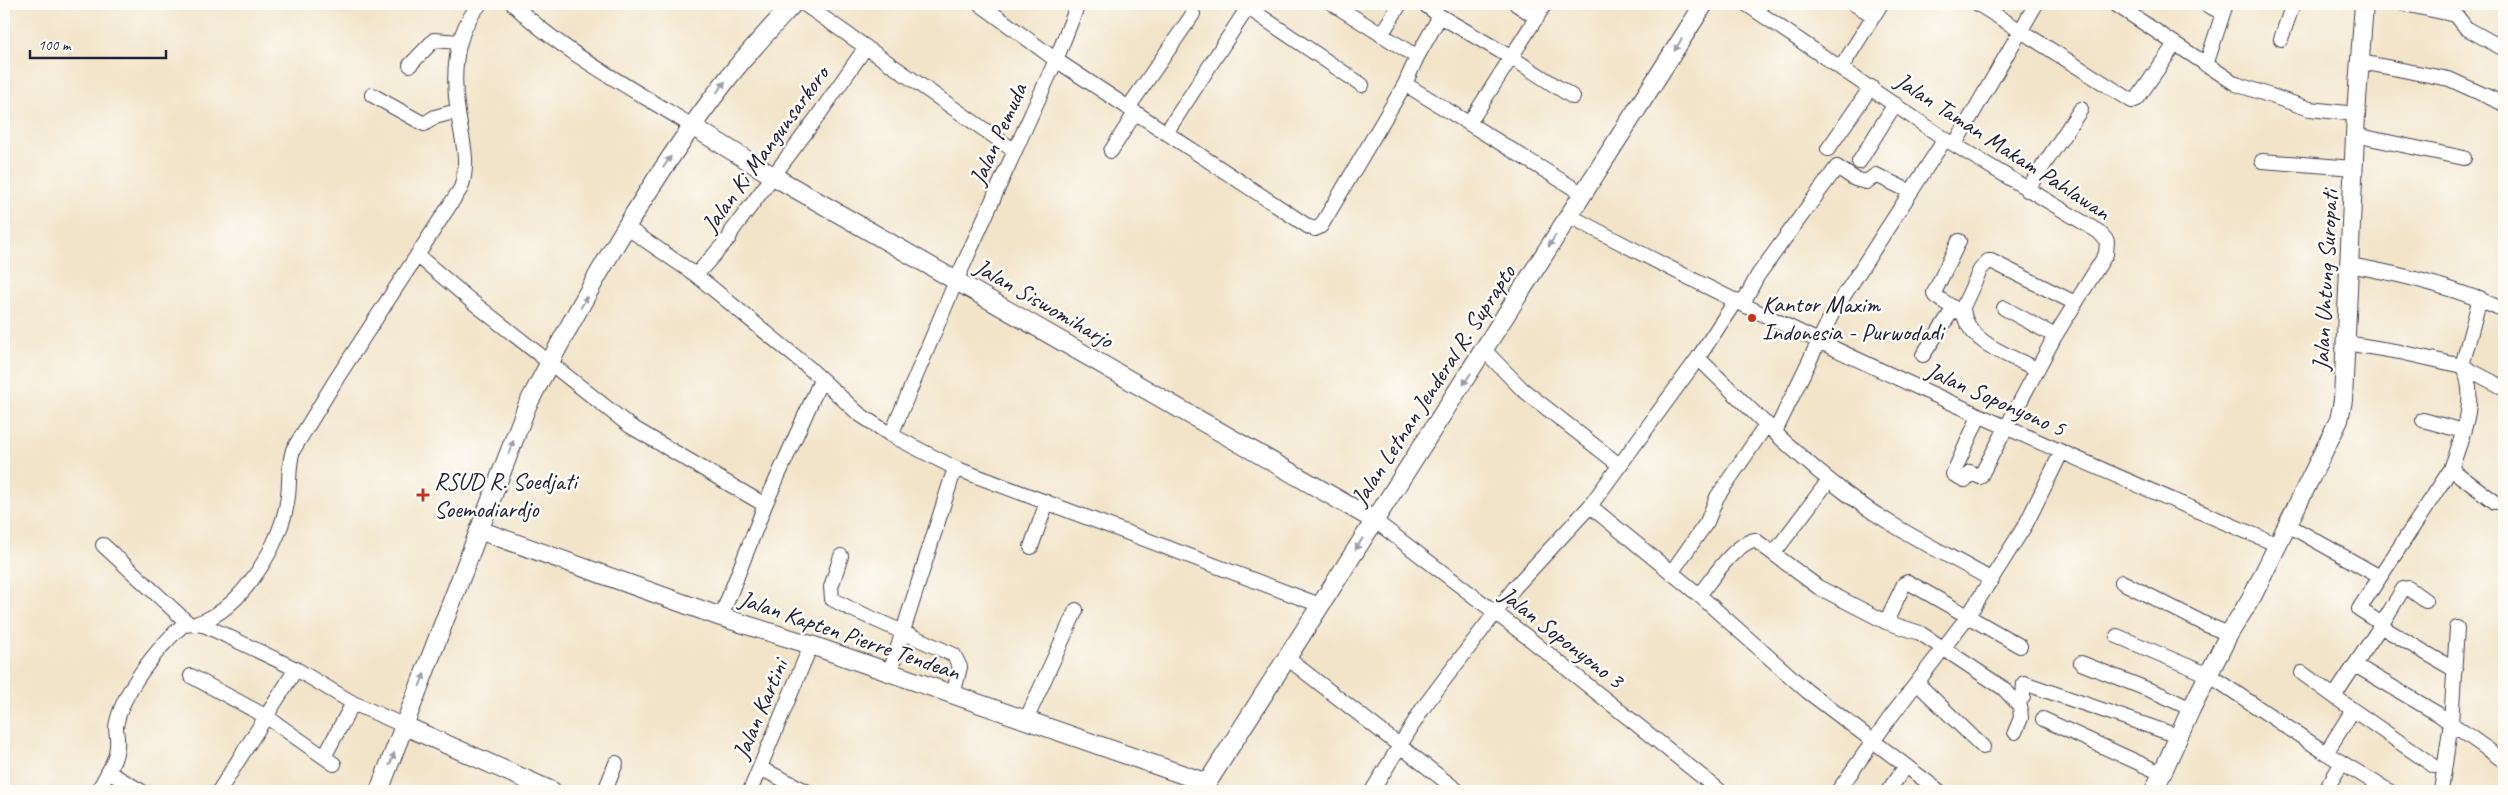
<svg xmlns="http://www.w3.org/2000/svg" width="2508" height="795" viewBox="0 0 2508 795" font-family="Caveat,sans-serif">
<rect width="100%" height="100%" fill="#fdfcf7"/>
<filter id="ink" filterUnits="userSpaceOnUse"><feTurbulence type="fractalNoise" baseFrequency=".02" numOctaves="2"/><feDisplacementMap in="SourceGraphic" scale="10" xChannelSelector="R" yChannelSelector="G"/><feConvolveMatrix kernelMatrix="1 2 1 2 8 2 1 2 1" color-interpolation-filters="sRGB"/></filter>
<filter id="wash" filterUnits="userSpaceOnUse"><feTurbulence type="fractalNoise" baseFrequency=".0096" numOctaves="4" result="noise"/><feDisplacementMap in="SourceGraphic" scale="20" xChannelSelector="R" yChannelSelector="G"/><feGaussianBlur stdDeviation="1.12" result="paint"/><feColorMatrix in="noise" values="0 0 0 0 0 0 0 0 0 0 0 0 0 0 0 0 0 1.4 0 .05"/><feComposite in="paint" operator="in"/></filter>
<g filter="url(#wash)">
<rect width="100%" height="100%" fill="#f2e4c9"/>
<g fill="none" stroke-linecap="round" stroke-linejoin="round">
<path stroke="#4fafcd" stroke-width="16" d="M4 7 5 4"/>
</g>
</g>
<g filter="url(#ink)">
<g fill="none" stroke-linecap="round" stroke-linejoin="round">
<g stroke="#413f50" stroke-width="16">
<path id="minor" d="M513 4C564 54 632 88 692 126
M804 4 1015 151
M980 4 1056 60 1309 227 1315 229 1321 226 1405 84 1583 194
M1333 4 1417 57 1440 16
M1424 4 1440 16 1512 58 1573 97
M1516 4 1537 18
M1746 4 1945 139 2099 232 2107 241 2106 254 2055 336 1980 477 1970 472 1965 480 1953 474 1979 416
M1854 4 1874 16
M1978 4 2132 101 2137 99 2175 44
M2115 4 2236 84 2310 109 2356 114
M2205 4 2223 13
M2404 4 2456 15 2466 28 2504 49
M1247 7 1362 85
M1381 35 1400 4
M2281 39 2293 4
M2361 62 2449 79 2504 104
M410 65 434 40 459 42
M2206 65 2226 4
M1841 68 1881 4
M1405 84 1417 57
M372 95 424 124 435 117 457 111
M1128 108 1193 14
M1470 122 1545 4
M1166 133 1250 4
M2355 135 2464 158
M1955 144 2036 4
M1828 149 1871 87
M1111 151 1135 113
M2262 161 2354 168
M1859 162 1895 104
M2027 190 2081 109
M1568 215C1798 338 2037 443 2278 545
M626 227 696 275 808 367 859 414 891 435 955 468 1320 605
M1959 241 1934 293 1935 296 1963 314
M417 255 470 300 630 426 765 505
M2349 265C2401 274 2457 288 2504 310
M696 275 729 238 732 231 815 120 866 47
M2480 298 2462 366 2504 388
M1743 303 1758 275 1837 167 1855 179 1866 182 1876 175 1909 191
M2004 308 2055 336
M1485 351 1522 389 1618 464
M1923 355 1954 308
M1698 358C1747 405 1793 454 1847 494 1892 528 1943 552 1992 580
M2037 369C2010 356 1964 342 1963 307L1980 270 1988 261H1991L2075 303
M2423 420 2463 431
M1775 432 1832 314 1945 139
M891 435 956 281 1056 60 1078 4
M2451 469 2495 502
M1590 506 1699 595 1807 691 1939 791
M1374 520 1531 640 1720 791
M2288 525 2380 577 2451 469C2461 440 2480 395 2462 366L2400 352 2346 343
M103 545 189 624
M1031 547 1047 502
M1774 553 1829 480
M841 556 831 587 832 599 849 608 954 655 960 667 953 695
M1671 573 1707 522 1717 497 1767 424
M2122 582 2207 625 2229 634
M1699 595C1712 579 1735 543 1755 540L1818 587 1886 622 1920 633 2003 688 2020 706 2021 718 2015 732
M721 617 765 505 821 380
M1886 622 1904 584 1908 582 2020 646
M197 624 206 626 296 669 353 703 405 726
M2382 624 2403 589 2408 588 2426 601
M2380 626 2455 670
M2117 636 2209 675 2326 753 2389 791
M1287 658 1458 791
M2081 663 2162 695 2191 709
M2355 665 2438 714 2504 761
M890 672 955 468
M2302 673 2353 710
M191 676 267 717 334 764
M1917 683 1983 747
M2335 695 2382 624 2359 609 2380 577
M2016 700 2023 697 2024 683 2178 736
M2043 719 2163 774
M1026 720 1076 610
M2326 753 2353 710 2434 766
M324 757 353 703
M760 768 806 791
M108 772 141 791
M98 791C105 777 116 762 117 746 118 739 116 733 116 727 121 693 158 647 183 625 187 624 194 625 198 623 243 608 283 542 288 496 290 480 288 466 293 450L337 378 461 188C470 161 462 141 458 113 452 76 454 33 480 4
M219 791 296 669
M605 791 616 763
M750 791 811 645
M1372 791 1423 708 1444 680 1515 587 1590 506 1698 358 1736 300
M1838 791 1889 719 1968 616 2026 524 2061 453
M1888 791 1906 766
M2325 791 2342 763
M2441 791 2451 723 2457 628"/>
</g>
<g stroke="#413f50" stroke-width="20">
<path id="major" d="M692 126 773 176 1374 520
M479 530 721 617 811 645 1207 783
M405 726 552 791
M379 791 527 406C586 292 649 179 728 78 748 52 771 28 793 4
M1202 791C1371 530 1537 267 1704 4
M2154 791 2191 709 2229 634 2253 595 2339 420 2343 400 2356 114 2364 4"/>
</g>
<use href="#minor" stroke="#fff" stroke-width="14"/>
<use href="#major" stroke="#fff" stroke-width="18"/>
</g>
<defs><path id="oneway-solid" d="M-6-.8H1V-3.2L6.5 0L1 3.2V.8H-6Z" transform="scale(1.25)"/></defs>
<g fill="#9c9ca7">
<use href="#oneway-solid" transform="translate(1678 45) rotate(122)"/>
<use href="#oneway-solid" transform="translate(721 87) rotate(-53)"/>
<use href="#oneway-solid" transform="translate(667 162) rotate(-56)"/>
<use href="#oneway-solid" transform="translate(1552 241) rotate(121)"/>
<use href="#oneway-solid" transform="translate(584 302) rotate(-61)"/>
<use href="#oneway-solid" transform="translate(1467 379) rotate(123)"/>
<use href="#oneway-solid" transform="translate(511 447) rotate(-69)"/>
<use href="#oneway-solid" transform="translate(1359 544) rotate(122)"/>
<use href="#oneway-solid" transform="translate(422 680) rotate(-69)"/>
<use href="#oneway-solid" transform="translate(392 759) rotate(-69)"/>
</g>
</g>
<g fill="#c8321e" stroke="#fdfcf7" stroke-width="2">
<circle cx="1752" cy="318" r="5"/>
<path d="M420.5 487.5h5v5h5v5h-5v5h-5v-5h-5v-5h5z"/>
</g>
<g text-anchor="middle" stroke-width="5" stroke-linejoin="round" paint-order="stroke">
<g font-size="24" fill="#22223b" stroke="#fdfcf7">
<text transform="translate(998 134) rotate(-66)" y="8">Jalan Pemuda</text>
<text transform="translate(2003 146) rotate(33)" y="8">Jalan Taman Makam Pahlawan</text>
<text transform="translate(765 149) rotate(-54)" y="8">Jalan Ki Mangunsarkoro</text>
<text transform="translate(2325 280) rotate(-87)" y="8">Jalan Untung Suropati</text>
<text transform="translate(1044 303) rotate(30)" y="8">Jalan Siswomiharjo</text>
<text transform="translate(1433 385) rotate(-57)" y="8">Jalan Letnan Jenderal R. Suprapto</text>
<text transform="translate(1996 399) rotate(24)" y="8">Jalan Soponyono 5</text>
<text transform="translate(850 635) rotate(19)" y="8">Jalan Kapten Pierre Tendean</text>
<text transform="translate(1562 637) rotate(38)" y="8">Jalan Soponyono 3</text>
<text transform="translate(760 709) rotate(-67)" y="8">Jalan Kartini</text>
</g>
<g font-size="24" fill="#22223b" stroke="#fdfcf7" text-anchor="start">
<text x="1762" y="312">Kantor Maxim<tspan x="1762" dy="28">Indonesia - Purwodadi</tspan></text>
<text x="434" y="489">RSUD R. Soedjati<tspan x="434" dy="28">Soemodiardjo</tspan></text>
</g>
</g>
<rect width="2508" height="795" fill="none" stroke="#fdfcf7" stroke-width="20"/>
<path d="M30 50v8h136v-8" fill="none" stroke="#22223b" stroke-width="2.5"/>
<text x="38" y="50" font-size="15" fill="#22223b" stroke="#fdfcf7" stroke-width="4" paint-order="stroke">100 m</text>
</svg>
